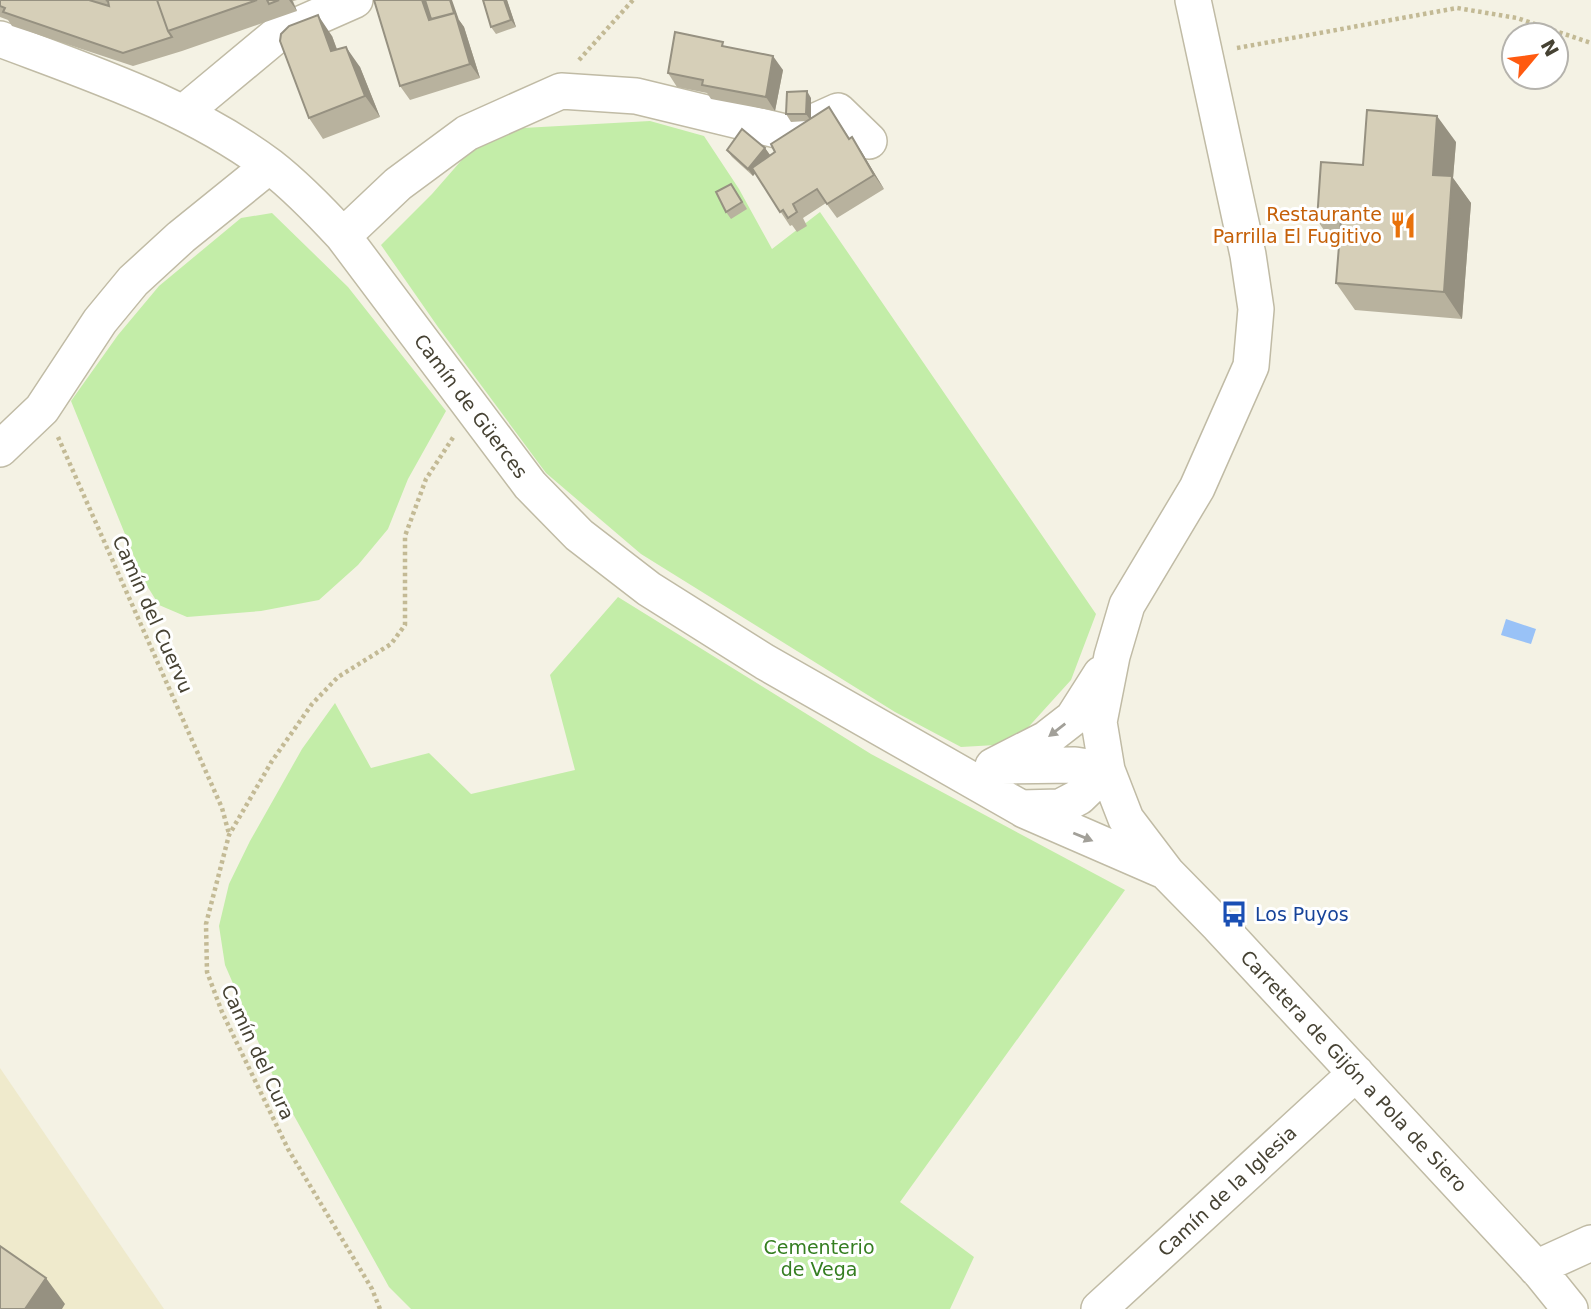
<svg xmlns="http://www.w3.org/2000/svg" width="1591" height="1309" viewBox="0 0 1591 1309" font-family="'DejaVu Sans',sans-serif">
<rect width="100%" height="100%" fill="#f4f2e4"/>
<path fill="#efeacc" d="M0 1068 164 1309H0Z"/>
<path fill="#c3eda8" d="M650 121 704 136 739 189 772 249 820 212 1096 614 1071 680 1013 744 961 747 895 712 641 554 546 473 438 327 381 245 432 194 474 146 523 128Z
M272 213 348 287 446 411 408 479 388 529 358 565 319 600 261 611 187 617 159 605 144 581 71 401 118 335 159 286 241 218Z
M618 597 871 754 1125 890 900 1202 974 1257 950 1309H411L389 1287 277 1085 225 965 219 926 229 884 250 841 302 749 335 703 371 768 429 753 471 794 575 770 550 675Z"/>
<path fill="#99c2f7" d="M1506 619 1536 629 1531 644 1501 635Z"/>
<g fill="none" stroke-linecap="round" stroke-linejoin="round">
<g stroke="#c0bba5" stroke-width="38">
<path id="minor" d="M1193 0 1248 255 1256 309 1251 366 1197 488 1127 605 1112 656 1099 722 1107 770 1126 819 1167 873 1219 926 1541 1273 1570 1309
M0 39C93 74 190 106 270 166 297 187 320 211 343 236L530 485 579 535 649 589 765 662 1021 808 1060 807 1079 797 1107 770
M183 113 278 34 355 0
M343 236 398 184 467 133 561 91 636 96 789 133 838 111 869 141
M0 449 42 409 100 321 133 281 181 237 269 166
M993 766 1046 739 1073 718 1101 674
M1002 766 1075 765 1107 770
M1024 810 1162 870
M1536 1268 1591 1243
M1099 1309 1356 1073"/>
</g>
<path stroke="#c3ba95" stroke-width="4.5" stroke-dasharray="3.5 3.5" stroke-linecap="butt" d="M1237 48 1457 8 1517 18 1591 43
M579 60 633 0
M58 437 222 808 229 834
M380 1309 372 1289 288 1149 222 1012 207 972 206 924 229 835 272 761 312 704 338 677 391 644 405 625V536L426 479 454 436"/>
<use href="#minor" stroke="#fff" stroke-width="35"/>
</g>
<path fill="#b8b29e" d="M0 0H297L293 1 297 11 182 51 133 66 12 26 8 20 0 17Z
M507 0 516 27 496 34 491 27Z
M459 20 464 27 480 78 410 100 400 86Z
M332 36 337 49 360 67 380 117 323 139 309 118Z
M726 47 783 70 775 111 711 99 707 93 677 87 668 73Z
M811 98V118L829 107 850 139 861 151 884 189 837 218 826 203 803 218 807 226 797 232 792 225 790 226 755 173 753 176 732 157 727 150 765 148 770 155 768 157 775 152 807 121 791 122 786 114Z
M1456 142 1453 178 1471 203 1462 319 1355 310 1336 283 1339 246H1335L1317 220Z
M736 191 747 209 731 219 726 212Z"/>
<path fill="#969181" d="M289 0H292L297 11Z
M422 0H428L436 26 429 20Z
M450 0H452L459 20 464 27 480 78 470 64Z
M504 0H507L516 27 511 20Z
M318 15 332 36 345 72 331 51Z
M346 47 360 67 380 117 365 96Z
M773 56 783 70 775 111 766 97Z
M807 91 811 98V121L806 114Z
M1437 116 1456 142 1453 178 1471 203 1462 319 1444 292 1433 175Z
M852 137 861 151 884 189 874 175Z
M765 148 770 155 753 176 748 169Z
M46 1278 65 1304 62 1309H25Z"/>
<path fill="#d6cfb8" stroke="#969181" stroke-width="2" d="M0 0H89L109 6 108 1 106 0H157L168 31 172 37 123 53 3 12 5 8 0 6Z
M157 0H257L168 31Z
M267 0H279L269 4Z
M374 0H422L429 20 455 13 470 64 400 86Z
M425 0H450L454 13 431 19Z
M483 0H504L511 20 491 27Z
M318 15 331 51 346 47 365 96 309 118 280 41 281 34 289 26Z
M675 32 723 42 722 46 773 56 766 97 702 85 703 80 668 73Z
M807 91 806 114H786L787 92Z
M829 107 849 139 852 137 874 175 827 204 817 189 793 204 797 212 788 218 783 210 780 212 752 168 775 152 771 144Z
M1367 110 1437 116 1433 175 1452 176 1444 292 1336 283 1341 221 1317 220 1321 162 1363 165Z
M742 129 765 148 748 169 727 150Z
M731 184 742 202 726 212 716 192Z
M0 1246 46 1278 25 1309H0Z"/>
<defs><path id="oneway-solid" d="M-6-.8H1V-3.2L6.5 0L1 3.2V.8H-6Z" transform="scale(1.75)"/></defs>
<g fill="#a2a099">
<use href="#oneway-solid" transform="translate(1057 730) rotate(142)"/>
<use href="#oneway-solid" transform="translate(1083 837) rotate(22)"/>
</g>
<defs>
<g id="restaurant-bare" transform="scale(2.1)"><path d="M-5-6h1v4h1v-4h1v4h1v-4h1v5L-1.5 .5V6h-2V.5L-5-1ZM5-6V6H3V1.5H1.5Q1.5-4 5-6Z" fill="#e8710a" stroke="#fff" stroke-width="2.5" paint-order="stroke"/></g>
<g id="bus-bare" transform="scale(2.1)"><path d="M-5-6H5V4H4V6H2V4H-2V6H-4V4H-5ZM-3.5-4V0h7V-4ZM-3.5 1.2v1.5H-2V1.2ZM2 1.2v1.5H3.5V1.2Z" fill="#1a4fb4" stroke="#fff" stroke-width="2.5" paint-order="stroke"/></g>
</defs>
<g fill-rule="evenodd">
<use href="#restaurant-bare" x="1403" y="225"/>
<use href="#bus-bare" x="1234" y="914"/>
</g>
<g text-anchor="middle" stroke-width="6" stroke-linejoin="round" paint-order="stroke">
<g font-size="19" fill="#c56008" stroke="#fff" text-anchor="end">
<text x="1382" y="221">Restaurante<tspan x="1382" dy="22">Parrilla El Fugitivo</tspan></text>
</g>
<g font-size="19" fill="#464233" stroke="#fff">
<text transform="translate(471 406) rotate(53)" y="7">Camín de Güerces</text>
<text transform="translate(153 614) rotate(66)" y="7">Camín del Cuervu</text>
<text transform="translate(258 1052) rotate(65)" y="7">Camín del Cura</text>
<text transform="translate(1354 1071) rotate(47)" y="7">Carretera de Gijón a Pola de Siero</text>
<text transform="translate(1227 1191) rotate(-43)" y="7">Camín de la Iglesia</text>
</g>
<g font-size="19" fill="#164399" stroke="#fff" text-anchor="start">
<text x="1255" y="921">Los Puyos</text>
</g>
<g font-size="19" fill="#357e21" stroke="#fff">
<text x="819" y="1254">Cementerio<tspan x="819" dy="22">de Vega</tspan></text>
</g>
</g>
<g transform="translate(1535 56) rotate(61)"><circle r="33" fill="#ffffff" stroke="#b5b3ad" stroke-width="2"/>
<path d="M0-5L12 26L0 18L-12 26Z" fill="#ff5a10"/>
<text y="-10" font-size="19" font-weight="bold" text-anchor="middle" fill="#464233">N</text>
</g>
</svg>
